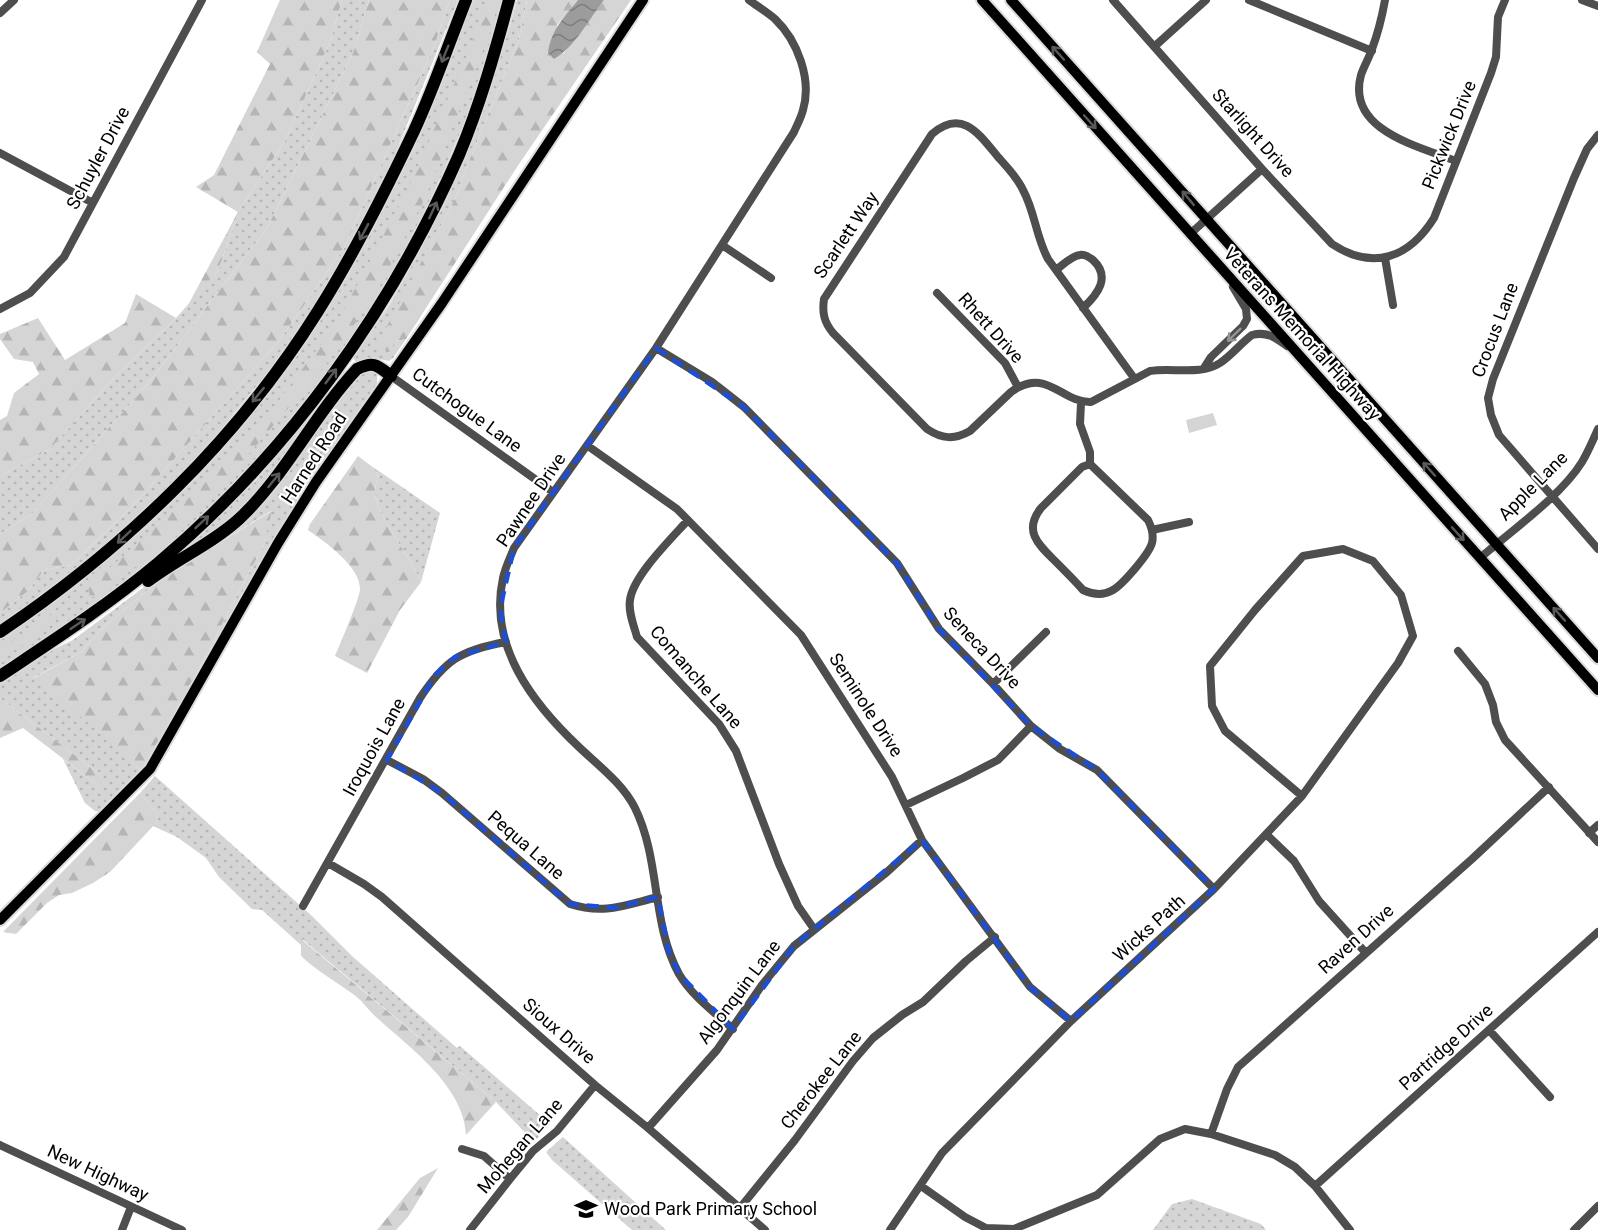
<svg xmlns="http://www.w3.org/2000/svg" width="1598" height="1230" viewBox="0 0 1598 1230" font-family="Roboto,sans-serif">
<defs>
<pattern id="grass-dots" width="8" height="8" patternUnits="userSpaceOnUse" patternTransform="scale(1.5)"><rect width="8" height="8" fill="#d5d5d5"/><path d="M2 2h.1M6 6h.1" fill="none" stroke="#b5b5b5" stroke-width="1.8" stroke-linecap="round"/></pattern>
<pattern id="forest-firs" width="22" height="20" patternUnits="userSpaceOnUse" patternTransform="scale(1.5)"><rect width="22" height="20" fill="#d5d5d5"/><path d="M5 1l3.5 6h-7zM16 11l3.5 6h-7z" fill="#b5b5b5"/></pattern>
<pattern id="water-waves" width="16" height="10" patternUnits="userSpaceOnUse" patternTransform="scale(1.5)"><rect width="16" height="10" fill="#9c9c9c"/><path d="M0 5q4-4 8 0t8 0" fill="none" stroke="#7d7d7d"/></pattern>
</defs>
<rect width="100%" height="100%" fill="#fff"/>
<path fill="url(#grass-dots)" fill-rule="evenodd" d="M342 0H369L353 53 267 228 147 385 32 514 0 534V476L50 449 113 379 176 318 218 271 238 212 285 141 330 42Z
M450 0H458L380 191 333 277 304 322 270 369 210 443 150 507 55 586 0 626V613L28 591 44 570 71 565 128 511 279 341 344 248 433 49Z
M473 0H505C427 283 253 518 0 668V639L81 580 145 526 201 468 359 253 397 180Z
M517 0H527L519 39 467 166 456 197 378 345 406 339 393 358 389 361 372 358 356 362 353 358C366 337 382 318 394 297 448 203 489 104 517 0Z
M367 370H373L377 373V384L309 488 150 759 103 812 95 811 85 803 63 759 99 786 101 775 0 698V683L54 649 73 640 167 570 281 478 358 374ZM271 511 263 546 185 695 141 771 119 746 33 678 81 652 105 626 166 575Z
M330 388 333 390 252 499 228 521 200 541 180 553 251 480 254 483Z
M370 465 440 513 421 582C411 557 377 517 375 493 375 488 377 480 378 474Z
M155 776 312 916 352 956 457 1048 460 1046 550 1124 534 1142 496 1102 302 939 301 945 262 910 252 909 219 877 206 858 177 837 153 826 157 822 158 815 140 793Z
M563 1137 666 1230H632L552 1160 546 1152Z
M1192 1199 1261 1224 1266 1230H1153L1172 1204Z"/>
<path fill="url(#forest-firs)" d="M280 0H342L330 42 285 141 238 212 218 271 187 307 238 212 196 187 214 175 270 64 257 52Z
M369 0H450L433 49 344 248 279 341 128 511 71 565 44 570 28 591 0 613V534L32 514 147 385 267 228 353 53Z
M487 0H499L492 27 426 196 380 286 333 356 218 490 146 559 97 596 90 598 88 587 203 485 274 407 338 321 406 193 467 55Z
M527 0H578L557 25 563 54 604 0H631L517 167 406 339 396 341 389 352 377 345 456 197 467 166 519 39Z
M136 294 176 318 113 379 50 449 0 476V420L7 416 14 393 39 374 33 362 14 359 0 339V334L38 318 65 360 125 323Z
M358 456 370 465 378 474C377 480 375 488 375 493 377 517 411 557 421 582L400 610 367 673 335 656C340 644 360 598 360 589 360 566 325 542 308 530L310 524Z
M272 511 263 546 185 695 141 771 118 746 32 679 81 652 105 626 166 575Z
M61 608 65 611 21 646 0 660V648Z
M0 698 101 775 100 787 23 728 0 738Z
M140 793 158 815 157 822 110 872 93 883 72 893 59 895 47 903 16 934 3 932Z
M301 939 496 1102 466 1135C464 1086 409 1047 376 1017 368 1010 362 1000 353 994 335 981 317 971 301 956Z
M438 1168 408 1217 396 1230H377L420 1178Z"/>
<path fill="#d5d5d5" d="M1213 413 1217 425 1189 433 1186 420Z"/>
<path fill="url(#water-waves)" d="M578 0H604C589 19 575 47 554 59L548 53C551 30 564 17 578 0Z"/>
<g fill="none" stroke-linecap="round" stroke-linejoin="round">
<g stroke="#dbdbdb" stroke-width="14">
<path id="major" d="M982 0 1598 690
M1011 0 1598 658
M0 920 150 769 278 543 316 482 442 303 643 0"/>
</g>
<g stroke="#dbdbdb" stroke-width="15">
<path id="highway" d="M148 581C177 559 213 543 239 519 286 475 313 416 357 369 374 361 377 365 391 376
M0 632C125 548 238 439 318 311 354 254 385 192 414 131 434 88 449 43 466 0
M0 676C54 640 108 605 158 563 288 454 391 310 459 155 480 105 495 52 509 0"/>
</g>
<path stroke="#4e4e4e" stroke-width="8" d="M1113 0 1262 169 1332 244C1373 271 1409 258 1434 218L1491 73 1496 57 1498 17 1505 0
M1249 0 1372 51
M1385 0C1382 17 1378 33 1372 49 1369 58 1364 66 1361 75 1346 130 1418 146 1456 161
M1582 0 1598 6
M0 13 14 0
M1155 46 1206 0
M1598 135 1587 149 1574 178 1493 379 1488 398 1491 415 1499 435 1598 549
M0 153 93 203
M1190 234 1262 169
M722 245 771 278
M1385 258 1393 305
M1056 270C1063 265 1071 256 1080 255 1085 254 1089 257 1093 260 1111 277 1098 294 1083 308
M937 293 1005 363 1018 387
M0 309 30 293 64 257 202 0
M656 348 712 382 744 407 897 563 939 629 993 684 1031 726 1060 749 1097 770 1214 889
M1204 368 1211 357 1243 326 1247 319 1246 309 1233 287
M391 376 553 492
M1134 378 1048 259C1036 237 1035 212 1023 190 1017 177 1007 167 998 157 979 134 962 108 932 134L824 299C822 313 824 322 833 333L927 429C942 439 954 440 970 431L1011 392C1047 366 1061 403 1091 402L1150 371C1172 367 1200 376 1220 363 1232 355 1241 343 1252 335 1267 331 1276 338 1287 346
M1081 403 1080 424 1090 452V464L1148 520C1152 528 1154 535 1152 543 1149 554 1121 587 1111 591 1102 596 1092 594 1083 590 1075 581 1066 572 1057 563 1040 546 1022 532 1041 508L1082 467 1090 464
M588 446 677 509 801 635 892 777 922 840 1030 987 1071 1021
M688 520C671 539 633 576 630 600 628 612 634 626 637 637L719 724 736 751 779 864 798 906 814 929
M1152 530 1189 522
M1480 558C1511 531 1561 496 1582 462 1588 452 1593 440 1598 429
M1458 651 1485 684 1493 705 1496 722 1505 740 1598 842
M993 684 1046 632
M387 760 423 779 442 793 570 904C604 915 625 905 658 897
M906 805 963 778 998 760 1031 726
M1589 833 1598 825
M1267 835 1294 861 1319 901 1365 952
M328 863 364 884 382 897 595 1085 648 1128 765 1230
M303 906 420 698C445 660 461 650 506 642
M733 1029C714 1012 692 996 679 974 651 923 661 861 635 808 623 784 599 766 580 748 533 704 488 646 503 578 505 568 510 558 514 548L656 348 794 132C797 125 801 118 803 110 812 80 798 41 775 19 767 12 757 6 749 0
M1489 1030 1550 1097
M648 1128 717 1050 762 985 794 946 887 872 922 840
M1211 1134 1227 1089 1238 1067 1472 859 1549 787
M0 1145 182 1230
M462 1149 484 1156 510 1179
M921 1186 965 1217 986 1228 1014 1229 1097 1195 1160 1139 1185 1129 1211 1134 1275 1155 1295 1167 1315 1186 1350 1230
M1315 1186 1598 932
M740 1208 795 1140 853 1061 873 1038 902 1015 923 1002 966 961 995 937
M122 1230 131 1207
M470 1230 510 1179 533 1151 557 1131 595 1085
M890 1230 942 1153 1071 1021 1214 889 1302 796 1398 663 1413 636 1401 595 1373 561 1343 549 1303 556 1255 610 1210 666 1212 706 1225 731 1302 796
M1574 1230 1598 1206"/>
<use href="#major" stroke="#000" stroke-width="10"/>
<use href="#highway" stroke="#000" stroke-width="12"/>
</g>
<defs><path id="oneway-shaft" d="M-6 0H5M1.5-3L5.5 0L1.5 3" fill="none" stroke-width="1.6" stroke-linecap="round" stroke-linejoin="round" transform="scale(1.5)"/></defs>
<g stroke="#595959">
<use href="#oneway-shaft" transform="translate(1058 53) rotate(-132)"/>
<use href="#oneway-shaft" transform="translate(445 54) rotate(112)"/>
<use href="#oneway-shaft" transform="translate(1090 122) rotate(48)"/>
<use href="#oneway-shaft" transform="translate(1188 198) rotate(-130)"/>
<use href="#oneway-shaft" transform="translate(433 210) rotate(-65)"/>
<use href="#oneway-shaft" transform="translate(364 232) rotate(118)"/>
<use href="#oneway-shaft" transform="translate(331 376) rotate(-53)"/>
<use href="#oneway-shaft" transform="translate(258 395) rotate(129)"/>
<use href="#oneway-shaft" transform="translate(1429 469) rotate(-132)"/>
<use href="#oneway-shaft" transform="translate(274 480) rotate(-51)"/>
<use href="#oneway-shaft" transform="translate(202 522) rotate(-43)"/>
<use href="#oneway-shaft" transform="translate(1458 534) rotate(48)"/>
<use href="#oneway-shaft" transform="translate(124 537) rotate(137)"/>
<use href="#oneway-shaft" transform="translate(1559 614) rotate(-132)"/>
<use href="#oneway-shaft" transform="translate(78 624) rotate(-34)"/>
</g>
<use stroke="#959595" href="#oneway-shaft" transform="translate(1234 335) rotate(136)"/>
<path fill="none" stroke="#1d4ed8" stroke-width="4.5" stroke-dasharray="12 8" stroke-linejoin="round" d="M656 348 744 407 897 563 939 629 1031 726 1097 770 1214 889 1071 1021 1030 987 922 840 794 946 733 1029 680 975 669 952 658 897 614 908 570 904 442 793 387 760 435 675 455 657 506 642 500 609 514 548Z"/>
<defs>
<g id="school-bare" transform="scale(1.8)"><path d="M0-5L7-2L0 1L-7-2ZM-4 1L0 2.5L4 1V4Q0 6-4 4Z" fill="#000" stroke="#fff" stroke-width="2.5" paint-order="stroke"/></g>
</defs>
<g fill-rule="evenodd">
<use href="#school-bare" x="586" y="1209"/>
</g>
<g text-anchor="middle" stroke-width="4.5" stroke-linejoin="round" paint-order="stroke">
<g font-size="18" fill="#000" stroke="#fff">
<text transform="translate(1253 133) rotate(48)" y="6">Starlight Drive</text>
<text transform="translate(1449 135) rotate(-68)" y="6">Pickwick Drive</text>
<text transform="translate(98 158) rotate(-62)" y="6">Schuyler Drive</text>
<text transform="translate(846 235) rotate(-56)" y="6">Scarlett Way</text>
<text transform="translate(991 328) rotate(48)" y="6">Rhett Drive</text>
<text transform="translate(1495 330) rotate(-69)" y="6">Crocus Lane</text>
<text transform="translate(1302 334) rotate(48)" y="6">Veterans Memorial Highway</text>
<text transform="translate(467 410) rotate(36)" y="6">Cutchogue Lane</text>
<text transform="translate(314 458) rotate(-57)" y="6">Harned Road</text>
<text transform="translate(1533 486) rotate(-45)" y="6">Apple Lane</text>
<text transform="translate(531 500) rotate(-56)" y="6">Pawnee Drive</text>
<text transform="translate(982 648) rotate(47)" y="6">Seneca Drive</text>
<text transform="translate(696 677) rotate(49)" y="6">Comanche Lane</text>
<text transform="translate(866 705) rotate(57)" y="6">Seminole Drive</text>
<text transform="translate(374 747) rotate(-61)" y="6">Iroquois Lane</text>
<text transform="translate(526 845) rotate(41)" y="6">Pequa Lane</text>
<text transform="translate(1149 928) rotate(-42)" y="6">Wicks Path</text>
<text transform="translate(1356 939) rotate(-42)" y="6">Raven Drive</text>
<text transform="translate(739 992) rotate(-53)" y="6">Algonquin Lane</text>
<text transform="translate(559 1031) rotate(41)" y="6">Sioux Drive</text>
<text transform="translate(1446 1047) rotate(-42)" y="6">Partridge Drive</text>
<text transform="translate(821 1080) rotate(-52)" y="6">Cherokee Lane</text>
<text transform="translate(520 1146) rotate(-49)" y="6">Mohegan Lane</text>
<text transform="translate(98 1173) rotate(25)" y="6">New Highway</text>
</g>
<g font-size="18" fill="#000" stroke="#fff" text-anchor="start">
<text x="604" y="1215">Wood Park Primary School</text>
</g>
</g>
</svg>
